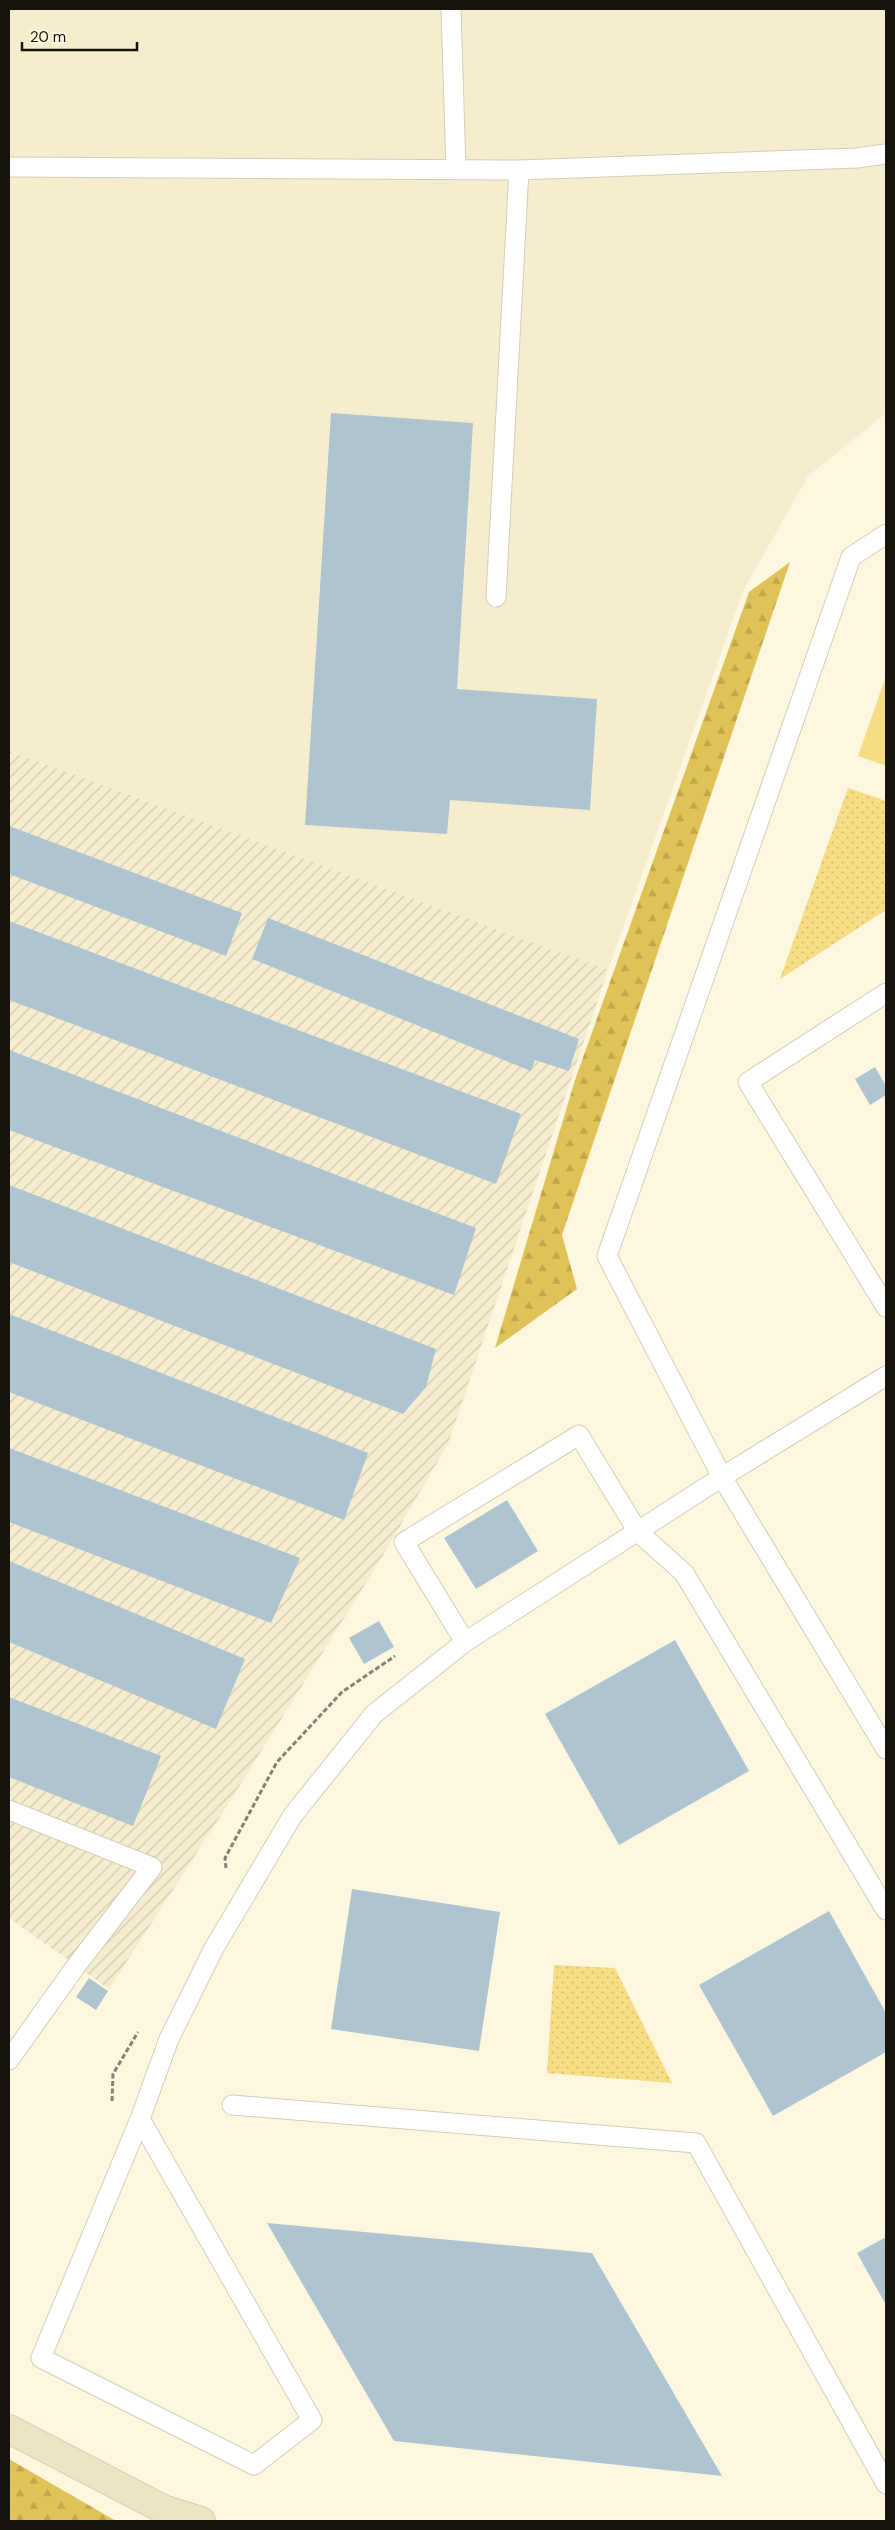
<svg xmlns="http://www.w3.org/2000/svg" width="895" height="2530" viewBox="0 0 895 2530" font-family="'DM Sans',sans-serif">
<defs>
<pattern id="industrial-furrows" width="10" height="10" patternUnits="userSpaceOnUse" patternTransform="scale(1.25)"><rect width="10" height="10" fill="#f6edcf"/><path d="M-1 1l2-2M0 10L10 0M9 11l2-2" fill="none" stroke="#d2cab1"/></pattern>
<pattern id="forest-firs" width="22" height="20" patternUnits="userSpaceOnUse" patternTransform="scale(1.25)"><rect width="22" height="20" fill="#e0c358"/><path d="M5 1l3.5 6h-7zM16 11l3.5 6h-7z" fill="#bfa74b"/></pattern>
<pattern id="park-dots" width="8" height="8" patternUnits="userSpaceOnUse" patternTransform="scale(1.25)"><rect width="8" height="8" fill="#f6dd83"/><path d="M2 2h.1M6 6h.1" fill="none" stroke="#d2bd70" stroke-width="1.8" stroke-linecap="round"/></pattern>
</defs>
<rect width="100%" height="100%" fill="#fdf7e0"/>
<path fill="#f6edcf" d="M9 9H886V413L808 476 743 591 608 970 9 751Z"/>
<path fill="url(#industrial-furrows)" d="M9 751 608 970 448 1444 382 1557 234 1795 109 1989 9 1918Z"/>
<path fill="#f6dd83" d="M886 676V766L858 756Z"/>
<path fill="url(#forest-firs)" d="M790 562 562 1235 577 1289 495 1348 575 1080 749 592Z
M9 2459 116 2521H9Z"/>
<path fill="url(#park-dots)" d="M848 788 886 801V910L780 979Z
M554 1965 615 1968 672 2083 547 2073Z"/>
<path fill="#aec5d1" d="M331 413 473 423 457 689 597 699 590 810 450 800 447 834 305 825Z
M9 826 242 913 226 956 9 874Z
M268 918 579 1039 569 1071 535 1060 531 1071 252 959Z
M9 921 521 1114 496 1184 9 1000Z
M9 1050 476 1228 454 1295 9 1130Z
M875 1067 886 1086V1095L870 1105 855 1079Z
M9 1185 436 1349 426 1387 403 1414 9 1262Z
M9 1314 368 1453 344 1520 9 1392Z
M9 1448 300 1558 271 1623 9 1522Z
M507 1500 538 1551 476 1589 444 1538Z
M9 1561 245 1659 216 1729 9 1642Z
M379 1621 394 1647 364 1664 349 1638Z
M675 1640 749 1771 619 1845 545 1714Z
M9 1697 161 1756 133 1826 9 1777Z
M352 1889 500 1912 479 2051 331 2029Z
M829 1911 886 2013V2052L773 2116 699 1985Z
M89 1978 108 1991 96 2010 76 1997Z
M267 2223 592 2253 722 2476 394 2441Z
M886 2237V2305L857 2253Z"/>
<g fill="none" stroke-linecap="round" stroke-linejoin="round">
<g stroke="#d4ceb8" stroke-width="21">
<path id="lane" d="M451 9 456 169
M9 167 519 170 857 158 886 154
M886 534 851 557 607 1256 722 1477 886 1749
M496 597 519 170
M886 993 748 1082 886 1307
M465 1642 404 1542 579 1435 638 1532 684 1573 886 1910
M9 1810 152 1867 76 1966 9 2060
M232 2105 696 2143 886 2484
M140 2119 312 2420 254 2465 41 2358 140 2119 169 2039 214 1948 293 1815 374 1714 465 1642 722 1477 886 1376"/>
</g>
<g stroke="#d4ceb8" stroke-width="30">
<path id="secondary" d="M9 2429 163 2509 201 2521"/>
</g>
<path stroke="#868273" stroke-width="3" stroke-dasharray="5 2.5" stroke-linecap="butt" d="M226 1868 225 1858 277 1762 342 1692 395 1656
M112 2101 113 2074 138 2032"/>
<use href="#lane" stroke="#fff" stroke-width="19"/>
<use href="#secondary" stroke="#ede4c1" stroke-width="28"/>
</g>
<rect width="895" height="2530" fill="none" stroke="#16140c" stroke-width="20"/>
<path d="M22 42v8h115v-8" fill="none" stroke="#16140c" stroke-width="2.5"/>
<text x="30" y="42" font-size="15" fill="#16140c" stroke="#fdf7e0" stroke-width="4" paint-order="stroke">20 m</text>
</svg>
